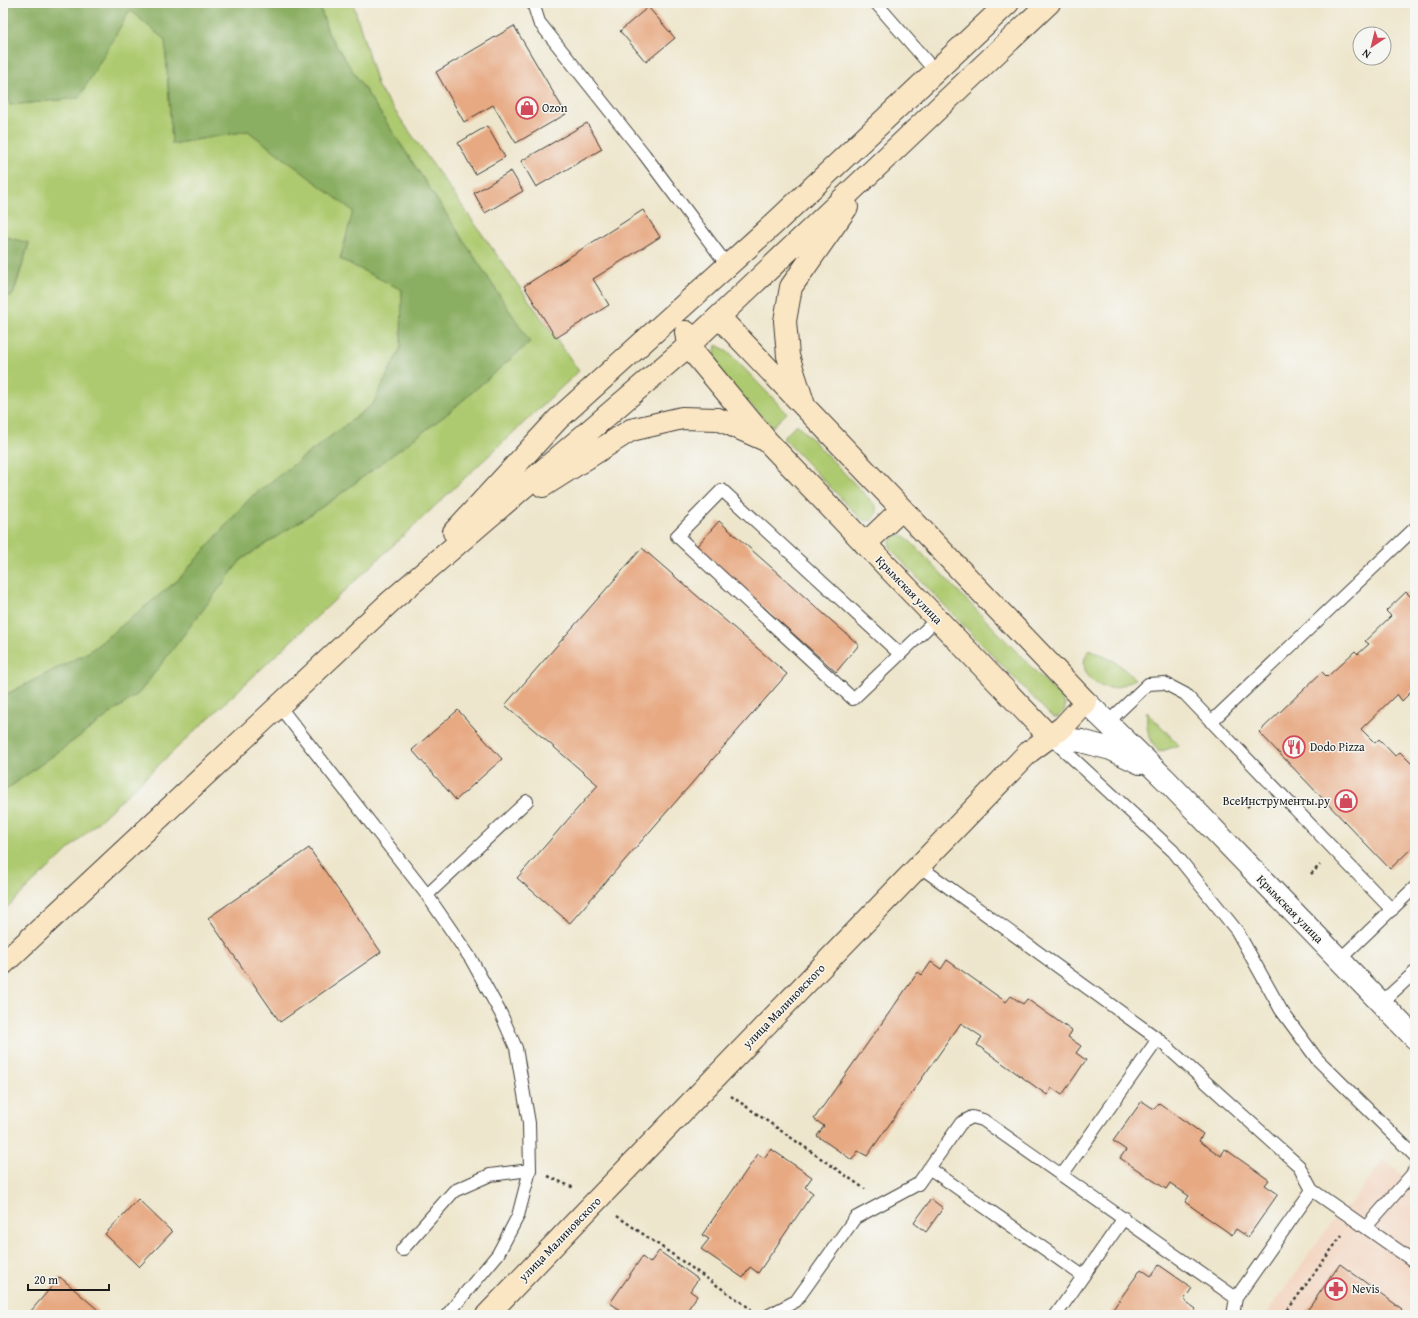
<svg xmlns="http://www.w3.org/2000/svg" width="1418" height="1318" viewBox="0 0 1418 1318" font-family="'Gentium Book Plus',serif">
<rect width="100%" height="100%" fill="#f6f6f2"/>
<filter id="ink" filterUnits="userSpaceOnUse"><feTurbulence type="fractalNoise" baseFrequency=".025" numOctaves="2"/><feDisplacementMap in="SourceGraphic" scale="8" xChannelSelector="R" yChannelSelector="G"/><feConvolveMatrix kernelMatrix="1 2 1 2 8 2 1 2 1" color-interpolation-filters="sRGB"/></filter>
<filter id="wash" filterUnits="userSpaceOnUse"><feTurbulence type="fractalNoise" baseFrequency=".012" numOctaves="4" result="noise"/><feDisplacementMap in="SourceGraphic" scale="16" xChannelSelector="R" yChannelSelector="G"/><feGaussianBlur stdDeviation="0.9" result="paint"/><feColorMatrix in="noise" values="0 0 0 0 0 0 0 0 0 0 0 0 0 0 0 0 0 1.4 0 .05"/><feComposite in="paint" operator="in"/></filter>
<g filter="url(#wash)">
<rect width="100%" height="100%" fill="#eee6cc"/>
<path fill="#f3d4bf" d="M1383 1159 1415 1187V1315H1266L1333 1220 1353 1202Z"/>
<path fill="#aeca70" stroke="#657346" d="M319 3H353L378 87 579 371 3 911V792L139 693 241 560 331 501 447 414 530 342 328 33Z
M130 10 165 40 172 144 248 131 354 211 340 259 402 289 401 347 373 404 251 497 178 580 89 652 3 696V297L13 295 29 244 3 236V82L10 105 78 98Z
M716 345 724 349 731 355 787 413 772 427 727 380 720 369 716 360 715 352Z
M797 424 875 505C881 516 871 526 860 518L783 438Z
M897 535H902L906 537 1063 700 1065 705V710L1058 717H1053L1049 714 892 551C888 544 889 539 897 535Z
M1090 650 1116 662 1135 679C1128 683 1122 686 1114 688 1099 690 1080 675 1085 658 1086 655 1088 652 1090 650Z
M1147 712 1179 745 1159 752C1148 737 1146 730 1147 712Z"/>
<path fill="#8aae62" stroke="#53653f" d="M3 3H319L328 33 530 342 447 414 331 501 241 560 139 693 3 792V696L89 652 178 580 251 497 373 404 401 347 402 290 340 259 353 211 248 131 172 144 165 40 130 10 79 98 10 105 3 82Z
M3 236 29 243 13 295 3 297Z"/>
<g id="blocks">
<path fill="#e7a982" d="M648 7 675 38 646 62 620 31Z
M514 26 566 114 516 143 493 105 464 122 436 72Z
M587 123 602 149 536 187 521 161Z
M487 126 505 157 475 174 458 143Z
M511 171 523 191 485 213 474 193Z
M643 210 660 237 593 279 609 305 556 338 524 286Z
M719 521 859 645 836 672 696 547Z
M642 548 787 674 570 923 517 878 598 785 505 705Z
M1406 592 1411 597 1415 593V688L1402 701 1397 694 1361 729 1375 743 1379 739 1395 756 1400 752 1415 767V845L1390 869 1259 732 1322 672 1327 677 1355 651 1358 654 1369 644 1365 641 1391 616 1386 611Z
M458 710 502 759 456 800 412 750Z
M309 848 381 952 280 1022 208 918Z
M947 960 1006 1002 1011 996 1023 1004 1027 999 1072 1031 1068 1037 1081 1046 1076 1053 1086 1060 1062 1095 1052 1088 1047 1095 977 1045 982 1037 961 1023 867 1156 858 1151 852 1160 817 1136 824 1126 814 1119 918 972 922 975 931 962 941 969Z
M1142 1101 1154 1109 1159 1103 1203 1134 1199 1141 1221 1156 1225 1149 1269 1180 1265 1185 1278 1194 1248 1237 1236 1229 1232 1235 1185 1202 1189 1196 1170 1183 1166 1189 1120 1158 1126 1150 1113 1141Z
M771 1149 812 1177 805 1187 813 1193 758 1273 750 1267 743 1278 701 1249 709 1239 702 1235 758 1154 764 1158Z
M138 1199 172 1232 139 1267 105 1234Z
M931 1199 943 1208 926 1232 914 1223Z
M659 1251 698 1279 690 1291 697 1296 684 1315H614L619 1309 610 1303 642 1257 650 1263Z
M1340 1264 1402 1309 1398 1315H1304Z
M1159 1265 1192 1288 1184 1300 1196 1309 1192 1315H1109L1141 1269 1151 1276Z
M60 1277 98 1310 94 1315H33L30 1312Z"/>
</g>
</g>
<g filter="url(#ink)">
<use href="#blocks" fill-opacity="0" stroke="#3c3a36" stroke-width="1"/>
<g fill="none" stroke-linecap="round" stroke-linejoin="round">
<g stroke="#3c3a36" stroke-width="14">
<path id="lane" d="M533 3 539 22 644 154 727 265
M876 3 935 71
M900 654 722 490 677 536 853 699 937 619
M279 706 427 895 471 959 501 1014 516 1048 529 1123 530 1170 518 1216 498 1254 447 1315
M1211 722 1415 528
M1107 723 1148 684 1164 683 1185 694 1392 910
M1052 739 1173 851 1237 931 1281 1010 1317 1059 1415 1156
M919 866 1158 1039 1299 1166 1312 1190 1236 1298 1233 1315
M427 895 527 801
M1339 960 1415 887
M1381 1003 1415 972
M929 1168 1083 1276
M1062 1175 1158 1039
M1312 1190 1415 1262
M1366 1227 1415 1171
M402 1250 454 1191 490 1175 530 1170
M769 1315 796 1301 855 1218 918 1184 961 1123 972 1117 983 1120 1236 1298
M1056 1315 1124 1218"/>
</g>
<g stroke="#3c3a36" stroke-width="24">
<path id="street" d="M1086 702 1166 780 1415 1038
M1050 737 1081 741 1111 749 1140 763"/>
</g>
<g stroke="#3c3a36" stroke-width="24">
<path id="secondary" d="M686 332 688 346 767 441 1050 737
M803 402 788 356 785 321 791 287 847 207
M543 486 631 430 682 418 718 419 763 439
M454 532 558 419 777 221 1008 3
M865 544 902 509
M3 964 391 601 688 346 1049 3
M487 1315 596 1201 1029 752 1063 727 1086 702 719 317"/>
</g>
<path stroke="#3c3a36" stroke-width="2.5" stroke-dasharray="3 3" stroke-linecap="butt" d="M1247 807 1256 798
M1311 874 1320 865
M731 1096 865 1189
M548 1176 574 1188
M617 1216 751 1309
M1284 1315 1342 1235"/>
<use href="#lane" stroke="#fff" stroke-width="12"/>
<use href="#street" stroke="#fff" stroke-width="22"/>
<use href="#secondary" stroke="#fbe6c4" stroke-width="22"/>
</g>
</g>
<defs>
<g id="shop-ring" transform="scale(1.15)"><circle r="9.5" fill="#f6f6f2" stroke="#d1495b" stroke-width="1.5"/><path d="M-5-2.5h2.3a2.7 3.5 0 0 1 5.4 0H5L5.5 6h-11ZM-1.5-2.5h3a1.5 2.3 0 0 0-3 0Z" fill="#d1495b"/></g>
<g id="restaurant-ring" transform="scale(1.15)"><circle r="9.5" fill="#f6f6f2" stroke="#d1495b" stroke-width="1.5"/><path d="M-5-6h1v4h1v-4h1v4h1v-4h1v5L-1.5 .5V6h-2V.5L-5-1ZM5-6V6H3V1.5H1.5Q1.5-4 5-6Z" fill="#d1495b"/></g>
<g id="pharmacy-ring" transform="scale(1.15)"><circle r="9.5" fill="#f6f6f2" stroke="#d1495b" stroke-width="1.5"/><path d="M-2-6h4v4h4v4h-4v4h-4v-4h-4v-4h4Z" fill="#d1495b"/></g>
</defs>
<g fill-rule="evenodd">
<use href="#shop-ring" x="527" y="108"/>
<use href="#restaurant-ring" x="1294" y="747"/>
<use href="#shop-ring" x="1346" y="801"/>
<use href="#pharmacy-ring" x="1336" y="1289"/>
</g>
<g text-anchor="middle" stroke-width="3" stroke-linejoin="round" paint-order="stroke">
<g font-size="12" fill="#1c1c1c" stroke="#f6f6f2" text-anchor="start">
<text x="542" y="112">Ozon</text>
<text x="1310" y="751">Dodo Pizza</text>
<text x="1330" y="805" text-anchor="end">ВсеИнструменты.ру</text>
<text x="1352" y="1293">Nevis</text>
</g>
<g font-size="12" fill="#1c1c1c" stroke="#f6f6f2">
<text transform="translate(909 590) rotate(46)" y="4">Крымская улица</text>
<text transform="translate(1290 909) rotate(46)" y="4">Крымская улица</text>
<text transform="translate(784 1006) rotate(-46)" y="4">улица Малиновского</text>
<text transform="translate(560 1239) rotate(-46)" y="4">улица Малиновского</text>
</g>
</g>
<rect width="1418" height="1318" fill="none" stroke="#f6f6f2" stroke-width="16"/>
<g transform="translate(1372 46) rotate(215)"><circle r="19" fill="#f6f6f2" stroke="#9f9f9c"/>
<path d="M0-3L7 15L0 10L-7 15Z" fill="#d1495b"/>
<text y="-6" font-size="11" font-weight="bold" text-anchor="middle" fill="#1c1c1c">N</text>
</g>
<path d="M28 1284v6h81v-6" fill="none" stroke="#1c1c1c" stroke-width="2"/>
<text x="34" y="1284" font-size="12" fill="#1c1c1c" stroke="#f6f6f2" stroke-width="3" paint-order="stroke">20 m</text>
</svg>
